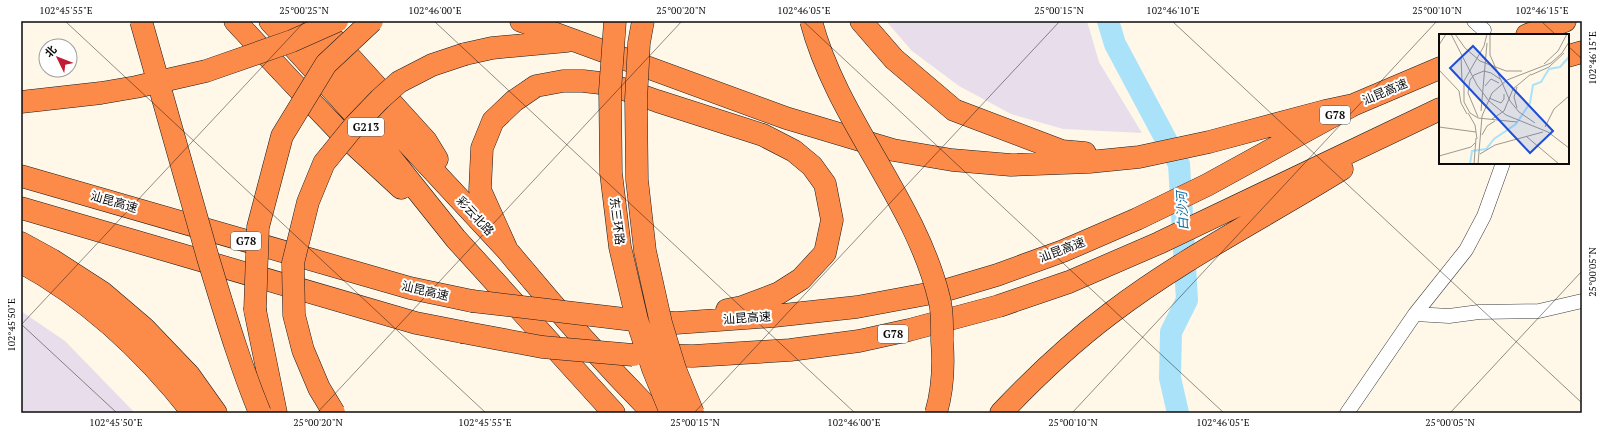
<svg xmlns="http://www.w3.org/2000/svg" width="1603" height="434" viewBox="0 0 1603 434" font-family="'PT Serif','Noto Sans SC',serif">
<rect width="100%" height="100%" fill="#fff8e8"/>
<path fill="#e8deeb" d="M886 21H1087L1099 62 1142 133 1063 129 1011 114 959 86 912 51Z
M21 311 65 341 135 413H21Z"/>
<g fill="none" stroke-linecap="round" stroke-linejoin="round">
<path stroke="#aae3f9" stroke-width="22" d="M1108 21 1115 44 1179 164 1187 300 1171 332 1170 378 1178 413"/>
<g stroke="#3e3e3e" stroke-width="15">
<path id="street" d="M1474 21 1484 30
M1415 314 1449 316 1479 312 1539 311 1582 301
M1347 413 1415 314 1466 250 1484 216 1503 163"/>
</g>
<g stroke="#1c1c1c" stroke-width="23">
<path id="highway" d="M235 21 292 82 338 130 401 188
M270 21 368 129 456 239 614 413
M294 21 507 250C553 306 602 361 653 413
M317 21 426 141 437 159
M521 21 786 118 893 150 952 160 1011 165 1089 162 1139 157 1209 142 1325 111 1353 105
M861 21 894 59 954 110 1062 151 1085 153
M1527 35 1565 21
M465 54 492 48 567 41
M1568 56 1582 52
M21 176 410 288 472 301
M21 208 416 323 462 332
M21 243 52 260 103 293 144 328 189 375 216 413
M507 250 480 190 482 148 493 121 514 101 536 86 563 81H583L609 84 657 101 763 135 794 151 812 166 825 184 832 220 825 253 801 279 779 293 742 307 727 310
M21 262C89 299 146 353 193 413
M255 310 276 413
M644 321 676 323 774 316 857 307 943 291 997 275 1063 251 1137 219 1207 185 1353 105 1440 68
M652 355 693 356 790 350 859 341 909 330 999 306 1069 282 1159 243 1440 109
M1001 413C1035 377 1071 343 1111 313 1183 258 1265 217 1342 169"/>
</g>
<use href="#street" stroke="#fff" stroke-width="14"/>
<use href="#highway" stroke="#fc8a49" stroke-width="22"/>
<g stroke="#1c1c1c" stroke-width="23" stroke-linecap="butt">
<path id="highway-bridge" d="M141 21C163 100 185 179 208 258 224 310 239 362 260 413
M615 21 610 91 611 173 620 247 637 320 653 369 671 413
M643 21 639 43 636 100 637 180 645 251 661 323 675 369 693 413
M811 21C837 120 915 199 939 298 943 312 942 327 942 341 944 365 943 389 936 413
M21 102 101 93 136 87 206 71 292 41 337 21
M472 301 633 320
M255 310 258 227 282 136 326 64 372 21
M462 332 542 347 633 355
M334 413 319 388 303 350 294 315 293 263 308 202 324 163 355 125 380 99 399 82 432 65 465 54"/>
</g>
<use href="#highway-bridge" stroke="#fc8a49" stroke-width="22"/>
</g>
<path fill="none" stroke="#0b0b0b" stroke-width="1" stroke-opacity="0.45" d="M65 21 486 413M434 21 855 413M803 21 1224 413M1172 21 1582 403M1541 21 1556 35M1568 46 1582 59M21 324 117 413M21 325 305 21M317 413 682 21M694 413 1060 21M1072 413 1437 21M1450 413 1582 271"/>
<g text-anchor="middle" stroke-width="4" stroke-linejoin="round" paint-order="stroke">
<g fill="#fff" stroke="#545454" stroke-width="1">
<rect x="1320" y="106" width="30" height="18" rx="3"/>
<rect x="348" y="118" width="36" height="18" rx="3"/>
<rect x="231" y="232" width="30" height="18" rx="3"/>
<rect x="878" y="325" width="30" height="18" rx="3"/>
</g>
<g font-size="11" font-weight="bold" fill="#0b0b0b">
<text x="1335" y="119">G78</text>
<text x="366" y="131">G213</text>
<text x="246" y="245">G78</text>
<text x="893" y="338">G78</text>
</g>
<g font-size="12" fill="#0b0b0b" stroke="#fff">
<text transform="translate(1385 92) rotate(-23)" y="4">汕昆高速</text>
<text transform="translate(114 202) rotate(16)" y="4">汕昆高速</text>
<text transform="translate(475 216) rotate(47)" y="4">彩云北路</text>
<text transform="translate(617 221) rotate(83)" y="4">东三环路</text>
<text transform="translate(1062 250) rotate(-21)" y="4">汕昆高速</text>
<text transform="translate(425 291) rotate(13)" y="4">汕昆高速</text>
<text transform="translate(747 318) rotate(-4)" y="4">汕昆高速</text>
</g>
<g font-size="13" font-style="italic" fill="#0f6fa1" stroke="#fff">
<text transform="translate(1182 211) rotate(-93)" y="5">白沙河</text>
</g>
</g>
<g transform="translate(1439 34)">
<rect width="130" height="130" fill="#fff8e8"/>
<path fill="none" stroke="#aae3f9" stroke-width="2" d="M31 130 33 117 47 115 55 105 77 90 91 69 94 51 102 48 110 35 121 33 130 23"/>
<path fill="none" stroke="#9d9990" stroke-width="1" d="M12 0 38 51 50 67 67 81 109 98 130 114M16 0 26 14 41 27 67 37H83M48 0 45 12 25 47V68L31 79 39 84 78 88M51 0V21L71 67 80 78 96 89M0 11 7 0M22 23 23 47M105 30 119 17 128 0M0 36 20 57 22 69 28 80M92 41 110 33 125 19M46 52 52 45 60 49M78 53 75 63 78 74M50 64 62 69 65 65V60M42 77 48 9M29 79 36 91 38 105M39 83 29 59 31 46 35 41 45 37 52 39 61 45M53 85 65 77 74 55 92 40M0 93 37 98M106 93 115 75 130 62M43 101 48 92 56 87M88 103 120 130M41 120 56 111 104 98M0 122 32 113 36 109M35 130 37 104M39 130 43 82 53 59 68 46 112 29 123 19 130 8"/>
<path fill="#1d4ed8" fill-opacity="0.15" stroke="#1d4ed8" stroke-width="2" d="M34 12 114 97 91 119 11 34Z"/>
<rect width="130" height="130" fill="none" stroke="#0b0b0b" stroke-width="2"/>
</g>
<rect width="1603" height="434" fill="none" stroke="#ffffff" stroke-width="44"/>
<g transform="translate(58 58) rotate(313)"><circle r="19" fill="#ffffff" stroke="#9d9d9d"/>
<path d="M0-3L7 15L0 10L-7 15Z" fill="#c01d34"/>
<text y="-6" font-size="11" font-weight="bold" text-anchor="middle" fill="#0b0b0b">北</text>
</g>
<rect x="22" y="22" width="1559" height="390" fill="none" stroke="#0b0b0b" stroke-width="1.5"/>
<g font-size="10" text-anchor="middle" fill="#0b0b0b">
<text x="66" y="14">102°45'55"E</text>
<text x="304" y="14">25°00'25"N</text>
<text x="435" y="14">102°46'00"E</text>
<text x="681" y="14">25°00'20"N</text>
<text x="804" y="14">102°46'05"E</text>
<text x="1059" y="14">25°00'15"N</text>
<text x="1173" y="14">102°46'10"E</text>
<text x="1437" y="14">25°00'10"N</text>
<text x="1542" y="14">102°46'15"E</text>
<text transform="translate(1592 58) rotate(-90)" y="4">102°46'15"E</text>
<text transform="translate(1592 272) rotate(-90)" y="4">25°00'05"N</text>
<text transform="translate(11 325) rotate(-90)" y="4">102°45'50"E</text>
<text x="116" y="426">102°45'50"E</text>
<text x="318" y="426">25°00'20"N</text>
<text x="485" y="426">102°45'55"E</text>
<text x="695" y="426">25°00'15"N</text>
<text x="854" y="426">102°46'00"E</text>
<text x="1073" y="426">25°00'10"N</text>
<text x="1223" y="426">102°46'05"E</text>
<text x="1450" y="426">25°00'05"N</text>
</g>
</svg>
